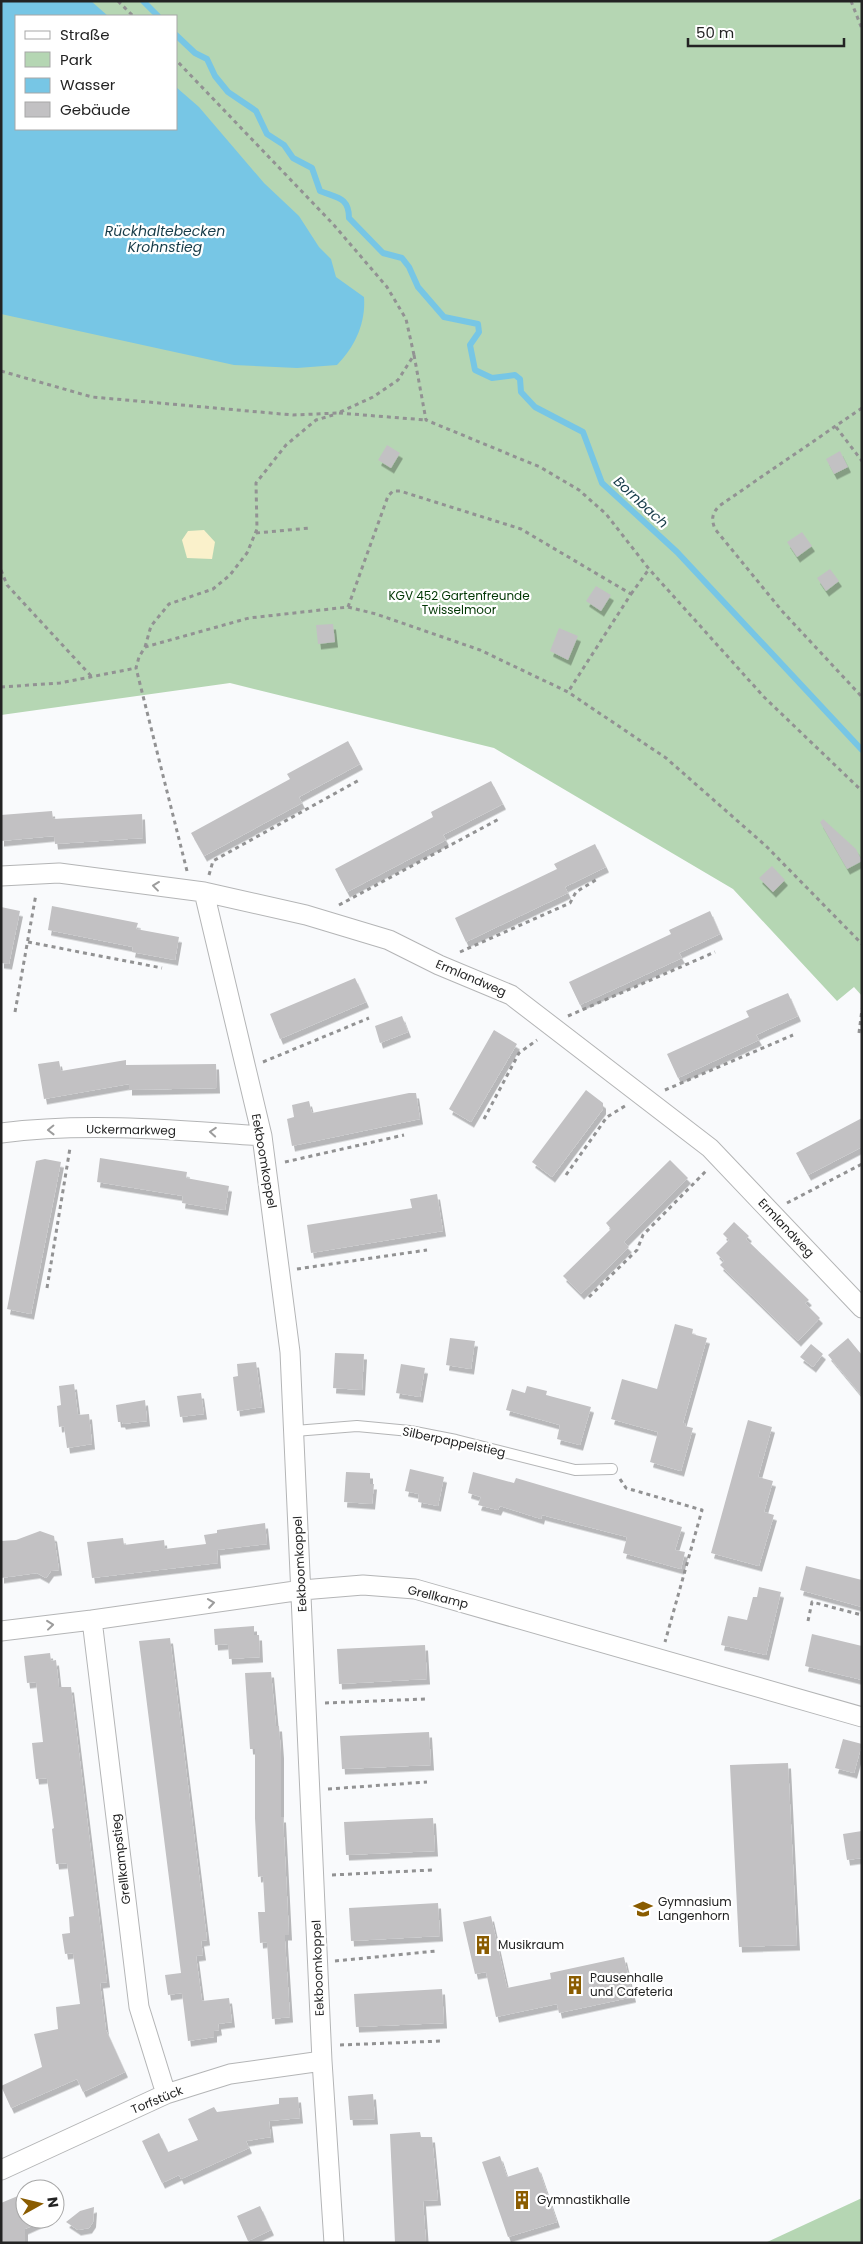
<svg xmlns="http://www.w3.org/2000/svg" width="863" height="2244" viewBox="0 0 863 2244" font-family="Poppins,sans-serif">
<defs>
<filter id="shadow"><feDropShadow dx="3" dy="5.5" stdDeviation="0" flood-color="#0004"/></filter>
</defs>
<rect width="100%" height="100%" fill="#f9fafc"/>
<path fill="#b5d6b3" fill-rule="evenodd" d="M1 1H862V996L854 987 837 1001 733 889 494 748 230 683 1 715ZM16 16H176V129H16Z
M862 2198V2243H765Z"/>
<path fill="#faf1cb" d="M204 530 215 542 212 559 187 558 182 540 188 531Z"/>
<path fill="#77c6e5" d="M1 1H91L108 16H16V129H176V87L199 107 264 183 299 216 319 247 331 259 336 277 364 297C366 323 355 347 337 365L297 368 234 365 1 314Z"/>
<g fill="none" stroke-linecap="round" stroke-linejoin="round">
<path stroke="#77c6e5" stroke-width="6" d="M143 1 158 16
M176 35 195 53 207 59 215 76 228 92 256 111 267 134 284 145 293 158 312 168 320 191C337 198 349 197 349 218L383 253 402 258 409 267 418 287 444 317 478 324 479 332 470 345 475 370 492 378 515 375 520 379 521 392 535 407 583 432 602 483 677 552 862 750"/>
</g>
<path fill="#c2c1c3" filter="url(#shadow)" d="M387 445 400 453 391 468 378 460Z
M840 451 848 467 834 474 826 459Z
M802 532 812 546 797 557 787 542Z
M830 569 839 581 826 591 817 578Z
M596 586 611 595 601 611 586 601Z
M333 624 335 642 318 644 316 625Z
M559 628 578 636 568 660 550 651Z
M348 741 360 764 299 797 302 803 204 856 191 833 290 779 287 774Z
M491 781 503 804 443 835 446 840 347 892 335 869 433 817 431 812Z
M52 811 53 819 142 814 143 838 55 844 54 836 1 841V815Z
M823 819 856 849 862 861 847 869 820 822Z
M595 844 606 867 565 887 568 893 466 942 455 918 557 869 554 864Z
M772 866 785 880 773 892 759 878Z
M52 906 138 923 136 929 179 937 175 960 132 952 133 947 48 930Z
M1 907 20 911 9 964 1 963Z
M710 911 720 934 679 953 682 958 580 1005 569 982 671 934 669 930Z
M355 978 366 1002 280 1039 270 1014Z
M788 993 798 1016 756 1035 759 1040 678 1078 667 1054 749 1017 746 1011Z
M402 1016 408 1032 380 1043 375 1026Z
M494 1030 517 1044 471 1122 449 1109Z
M126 1060V1065L216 1064 217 1088 129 1090V1084L44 1099 38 1064 59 1061 61 1071Z
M586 1090 603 1103V1109L552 1177 532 1162Z
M409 1093H416L420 1119 292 1146 287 1119 294 1117 292 1105 309 1101 312 1113Z
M862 1118V1147L808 1175 796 1153Z
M100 1158 187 1172 186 1178 229 1186 225 1210 182 1203 183 1196 97 1182Z
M45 1159 61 1162 31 1314 7 1309 36 1161Z
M670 1160 688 1178 624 1242 629 1247 581 1294 563 1276 611 1229 606 1223Z
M437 1194 443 1231 311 1253 307 1225 412 1208 410 1199Z
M734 1222 749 1236 746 1239 809 1300 805 1303 820 1318 798 1341 720 1265 724 1261 716 1253 729 1240 723 1234Z
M675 1324 693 1329 692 1334 707 1338 683 1423H686L685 1426 693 1428 681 1471 650 1462 658 1432 611 1419 622 1379 657 1389Z
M450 1338 475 1341 471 1369 446 1365Z
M848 1338 862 1355V1396L828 1355Z
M811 1344 823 1354 813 1367 800 1357Z
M335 1353 364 1354 362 1390 333 1388Z
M256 1362 262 1407 237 1411 233 1377 238 1376 237 1364Z
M401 1364 425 1368 420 1397 396 1393Z
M74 1384 78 1415 89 1414 92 1444 67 1448 64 1426 59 1427 57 1406 61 1405 59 1386Z
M527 1386 547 1391 546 1395 591 1407 580 1445 557 1439 560 1425 506 1410 512 1389 525 1393Z
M201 1393 204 1414 180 1417 177 1396Z
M145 1400 147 1421 123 1424 122 1422H118L116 1405Z
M748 1420 772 1427 758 1477 773 1481 764 1512 774 1515 759 1566 711 1553Z
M410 1469 444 1477 438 1506 418 1502 419 1494 405 1491Z
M346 1472 370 1473V1484H374L372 1504 344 1502Z
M473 1472 514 1483 516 1478 682 1527 675 1550 685 1552 681 1569 623 1553 627 1537 542 1515 541 1519 500 1506 498 1510 478 1505 481 1497 468 1493Z
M265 1523 267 1544 217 1550 218 1563 92 1578 87 1542 123 1538 124 1545 164 1540 165 1549 206 1544 204 1535 217 1533V1530Z
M40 1531 54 1536 59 1570 51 1571 46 1578 37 1573 1 1578V1541L16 1540Z
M806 1566 862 1580V1607L800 1590Z
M759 1587 781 1592 766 1655 721 1645 728 1616 747 1620 753 1597H757Z
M254 1626V1635H259L260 1657 229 1659 228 1644 215 1645 214 1629Z
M812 1634 862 1646V1680L805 1666Z
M170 1638 207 1940 201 1941 203 1955 196 1956 202 2001 229 1998 232 2022 218 2024 219 2030 214 2031V2037L188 2041 182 1993 168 1995 165 1975 181 1973 139 1641Z
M425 1645 427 1679 339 1684 337 1649Z
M50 1653 51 1661 56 1660 59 1687H71L107 1982 100 1983 106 2030 125 2072 83 2092 77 2079 11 2108 1 2086 42 2067 34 2034 58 2029 56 2007 80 2004 73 1953 65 1954 62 1934 70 1933 69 1917 74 1916 67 1863 56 1864 52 1829 54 1828 47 1778 36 1779 32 1743 43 1742 36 1682 27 1683 24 1656Z
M271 1672 276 1726H279L281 1753V1817H283L289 1935H285V1941L290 2017 272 2019 267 1942 260 1943 258 1912H265L263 1876 258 1877 255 1818V1749H250L245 1673Z
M429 1732 431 1765 342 1769 340 1736Z
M843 1739 862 1744 854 1773 835 1768Z
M788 1763 797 1945 739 1947 730 1765Z
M433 1818 435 1851 346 1855 344 1822Z
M862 1831V1858L847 1860 843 1834Z
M438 1903 440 1936 351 1941 349 1908Z
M491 1916 507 1988 551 1979 550 1973 624 1957 633 1997 559 2013 557 2004 496 2017 486 1972 475 1974 463 1922Z
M442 1989 444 2023 356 2027 354 1994Z
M373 2094 375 2119 350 2120 348 2096Z
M298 2097 300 2118 269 2121 271 2137 246 2141 249 2148 181 2179 179 2175 162 2183 142 2141 159 2133 168 2152 198 2140 188 2119 214 2107 217 2112 279 2104V2098Z
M420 2132 421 2137H432L438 2200 423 2201 426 2243H395L390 2134Z
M500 2156 507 2177 538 2167 557 2222 508 2237 482 2162Z
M25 2193V2219H47L25 2229V2243H1V2203Z
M260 2206 271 2230 248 2241 237 2216Z
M94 2207 93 2222 89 2228 78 2230 66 2222 80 2211Z"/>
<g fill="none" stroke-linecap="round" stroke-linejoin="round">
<g stroke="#b4b5b6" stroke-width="12">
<path id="service" d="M295 1431 357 1426 410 1431 456 1440 575 1470 612 1469"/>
</g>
<g stroke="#b4b5b6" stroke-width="21">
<path id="minor" d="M1 876 59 873 204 892 306 915 389 940 439 965 511 995 710 1148 862 1308
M204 892 262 1136 290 1352 322 2061 334 2243
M1 1133C87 1122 175 1130 262 1136
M92 1620 139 2007 166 2094
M1 1631 92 1620 302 1590 363 1585 415 1589 862 1717
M1 2170 166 2094 230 2074 322 2061"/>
</g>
<path stroke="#929293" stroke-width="3" stroke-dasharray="4 4" stroke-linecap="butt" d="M118 1 133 16
M851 1 862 29
M414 355 426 420 540 467 579 490 606 514 649 569 764 697 862 791
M1 371 92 397 293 415 338 413 373 397 398 380 414 355 406 319 387 287 333 224 176 60
M862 408 719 506C712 514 711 519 715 529L782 611 862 697
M339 413 426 420
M836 427 862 461
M256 533 310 528
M1 570 7 585 92 677
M631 594 649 569
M348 607 388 496 393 491H400L521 529 631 594 568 692
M145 647 151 626 169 604 213 589 230 575 247 553 257 529 256 483 286 445 316 420 333 415
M1 687 60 683 136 668
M187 871 136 668 139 657 145 647 249 618 348 607 376 614 480 650 568 692 666 758 766 846 862 944
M209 875 213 861 361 779
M339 905 499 819
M28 942 162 968
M460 952 570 903 576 892 599 878
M15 1012 36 894
M568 1016 715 952
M859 1033 862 1009
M263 1062 369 1018
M665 1090 793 1035
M484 1119 519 1053 537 1040
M285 1162 404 1135
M566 1175 607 1117 625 1106
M787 1203 862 1164
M297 1269 427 1250
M47 1288 70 1148
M589 1297 637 1250 643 1235 707 1170
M620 1479 626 1488 702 1510 665 1642
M808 1621 812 1602 862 1615
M325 1703 425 1699
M328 1789 427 1782
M332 1875 432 1870
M335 1961 436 1951
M340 2045 442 2041"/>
<use href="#service" stroke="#fff" stroke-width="10"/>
<use href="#minor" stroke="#fff" stroke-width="19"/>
</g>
<defs><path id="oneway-chevron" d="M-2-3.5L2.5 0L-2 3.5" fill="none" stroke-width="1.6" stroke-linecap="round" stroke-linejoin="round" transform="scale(1.25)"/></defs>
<g stroke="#9c9c9c">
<use href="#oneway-chevron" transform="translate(156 886) rotate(-173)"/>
<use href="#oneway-chevron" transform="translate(51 1130) rotate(179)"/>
<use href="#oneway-chevron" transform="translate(213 1132) rotate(-176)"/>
<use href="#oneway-chevron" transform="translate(211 1603) rotate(-8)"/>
<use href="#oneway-chevron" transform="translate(50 1625) rotate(-6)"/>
</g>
<defs>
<g id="school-bare" transform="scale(1.5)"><path d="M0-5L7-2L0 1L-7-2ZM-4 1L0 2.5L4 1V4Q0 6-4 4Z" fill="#8a5c00" stroke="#fff" stroke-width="2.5" paint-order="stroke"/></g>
<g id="building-bare" transform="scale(1.5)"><path d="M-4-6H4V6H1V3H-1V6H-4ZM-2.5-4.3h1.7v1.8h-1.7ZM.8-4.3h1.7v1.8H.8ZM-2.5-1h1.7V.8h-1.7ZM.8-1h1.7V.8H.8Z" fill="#8a5c00" stroke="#fff" stroke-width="2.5" paint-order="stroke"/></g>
</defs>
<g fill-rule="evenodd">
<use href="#school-bare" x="643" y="1909"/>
<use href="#building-bare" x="483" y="1945"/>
<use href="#building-bare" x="575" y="1985"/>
<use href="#building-bare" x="522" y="2200"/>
</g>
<g text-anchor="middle" stroke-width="4.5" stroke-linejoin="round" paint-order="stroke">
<g font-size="12" fill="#003603" stroke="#fff">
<text x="459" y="600">KGV 452 Gartenfreunde<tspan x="459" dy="14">Twisselmoor</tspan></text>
</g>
<g font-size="12" fill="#232323" stroke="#fff">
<text transform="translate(471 978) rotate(23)" y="4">Ermlandweg</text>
<text transform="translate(131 1130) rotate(1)" y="4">Uckermarkweg</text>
<text transform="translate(264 1161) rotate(80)" y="4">Eekboomkoppel</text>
<text transform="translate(786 1228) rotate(47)" y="4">Ermlandweg</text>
<text transform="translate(454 1442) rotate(12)" y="4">Silberpappelstieg</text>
<text transform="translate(300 1564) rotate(-93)" y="4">Eekboomkoppel</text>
<text transform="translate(438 1597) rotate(14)" y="4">Grellkamp</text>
<text transform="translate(121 1859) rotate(-97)" y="4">Grellkampstieg</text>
<text transform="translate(318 1968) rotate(-92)" y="4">Eekboomkoppel</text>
<text transform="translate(157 2100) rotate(-22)" y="4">Torfstück</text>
</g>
<g font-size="12" fill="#232323" stroke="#fff" text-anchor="start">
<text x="658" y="1906">Gymnasium<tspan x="658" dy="14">Langenhorn</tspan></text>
<text x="498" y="1949">Musikraum</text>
<text x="590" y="1982">Pausenhalle<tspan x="590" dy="14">und Cafeteria</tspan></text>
<text x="537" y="2204">Gymnastikhalle</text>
</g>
<g font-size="14" font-style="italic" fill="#173c49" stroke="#fff">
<text x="165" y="236">Rückhaltebecken<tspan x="165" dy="16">Krohnstieg</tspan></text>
<text transform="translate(641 502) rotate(43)" y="5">Bornbach</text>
</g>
</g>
<rect width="863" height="2244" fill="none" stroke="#232323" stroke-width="5"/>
<rect x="15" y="15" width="162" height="115" fill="#ffffff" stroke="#a7a7a7"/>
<rect x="25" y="31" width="25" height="8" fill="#ffffff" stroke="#a7a7a7"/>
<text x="60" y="40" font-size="15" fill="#232323">Straße</text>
<rect x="25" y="52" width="25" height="15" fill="#b5d6b3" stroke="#a7a7a7"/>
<text x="60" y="65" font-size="15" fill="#232323">Park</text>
<rect x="25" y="78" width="25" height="15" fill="#77c6e5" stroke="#a7a7a7"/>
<text x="60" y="90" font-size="15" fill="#232323">Wasser</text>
<rect x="25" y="102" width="25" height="15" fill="#c2c1c3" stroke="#a7a7a7"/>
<text x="60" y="115" font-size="15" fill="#232323">Gebäude</text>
<g transform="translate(40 2204) rotate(82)"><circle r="24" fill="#ffffff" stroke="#a7a7a7"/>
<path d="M0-4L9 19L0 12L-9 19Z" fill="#8a5c00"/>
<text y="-8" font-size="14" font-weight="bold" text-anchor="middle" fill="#232323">N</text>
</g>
<path d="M688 38v8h156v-8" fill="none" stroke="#232323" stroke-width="2.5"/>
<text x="696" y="38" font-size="15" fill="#232323" stroke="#ffffff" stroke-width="4" paint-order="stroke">50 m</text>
</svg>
